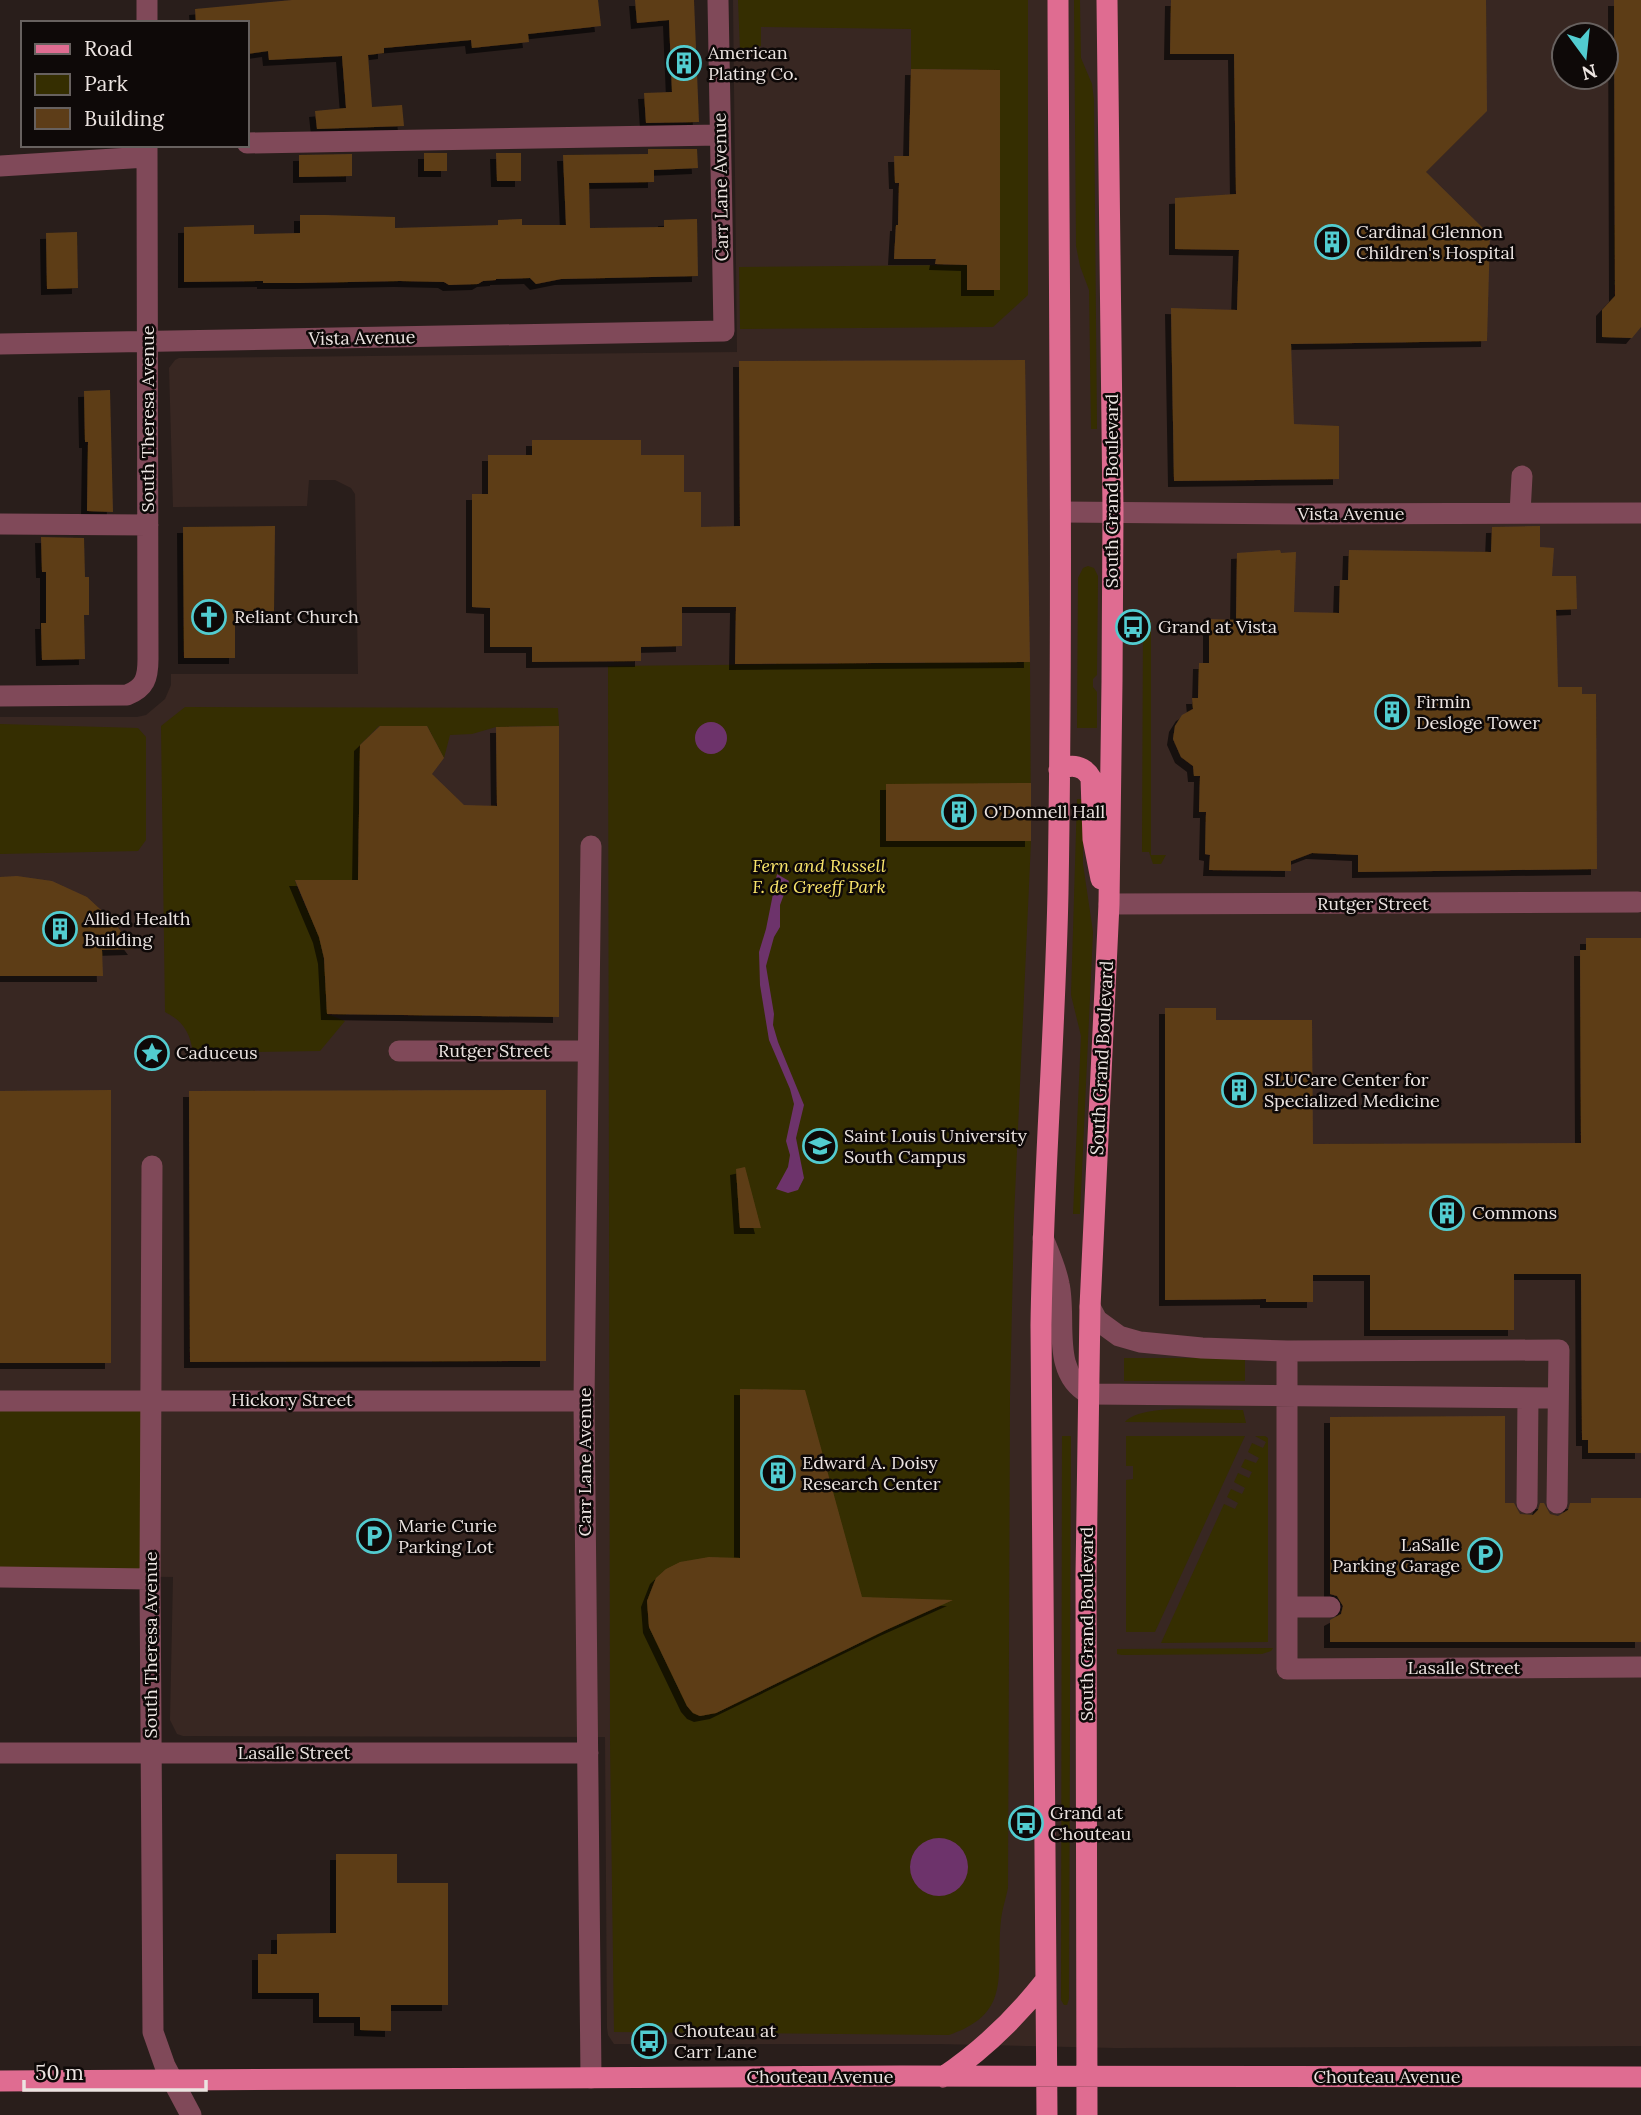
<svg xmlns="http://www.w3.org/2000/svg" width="1641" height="2115" viewBox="0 0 1641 2115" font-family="Lora,serif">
<defs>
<filter id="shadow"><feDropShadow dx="-6" dy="6" stdDeviation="0" flood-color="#0009"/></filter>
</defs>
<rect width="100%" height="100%" fill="#291e1b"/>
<path fill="#382722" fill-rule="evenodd" d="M733 0H1641V2046L1115 2048 938 2044H614L608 2035 607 2028 605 1737 183 1736 177 1734 170 1720 173 1577 0 1575V717H137L146 715 165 699 171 685V674H358L355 494 351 488 335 480H309L307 506 173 507 169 368 175 360 179 358 737 352ZM1564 35H1606V77H1564Z"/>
<path fill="#352e01" d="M738 0H1028V295L993 327 740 329 739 267 967 265V290H1000V70L911 69V29L761 27V46L740 50Z
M1074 0H1080L1081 58 1092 84 1094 100 1097 429H1091L1089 290 1080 266 1076 246Z
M1088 566 1094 568 1098 576 1097 675 1093 679V687L1097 692V728H1077L1078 578 1083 568Z
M1143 620 1151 621V855H1166L1161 864H1153L1149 852H1142Z
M1030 662 1031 841 1014 1217 1010 1397 1008 1888C1006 1898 1002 1910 1001 1920 995 1973 1014 2013 949 2035L614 2032 610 1741 608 666Z
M185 707 558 708 559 726 496 727 472 734 450 735 444 758 427 726H379L360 745 358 880H295C300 900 312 916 319 936 326 961 326 988 327 1014L345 1021 320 1051 193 1053C190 1032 183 1021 165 1012L161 726Z
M0 724 138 728 146 737V840L138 851 0 854Z
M1077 799H1083V864L1093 932 1080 1214H1073L1081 1036 1071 995Z
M1124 1358H1245V1381H1124Z
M152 1400 150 1579 0 1577V1401Z
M1243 1410 1246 1423 1125 1422C1141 1403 1216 1410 1243 1410Z
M1062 1436H1071L1069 1999 1067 2005H1064L1061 2000Z
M1126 1436H1245L1155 1632H1126V1480L1133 1479V1466H1126Z
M1255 1436H1265L1268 1438V1642L1161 1643 1224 1504 1235 1509 1238 1503 1227 1497 1231 1489 1242 1494 1245 1488 1234 1482 1238 1473 1249 1478 1252 1472 1241 1467 1245 1459 1256 1463 1259 1458 1248 1452 1252 1443 1263 1448 1266 1442Z
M1273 1648 1271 1651 1262 1654 1122 1655 1117 1654V1649Z"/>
<path fill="#6d336b" d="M695 738a16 16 0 1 1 32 0a16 16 0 1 1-32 0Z
M777 874 789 881 780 905V927L774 937 766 966 774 1014 773 1025 778 1042 804 1105 796 1138 804 1178 798 1190 788 1193 776 1189 788 1167 790 1155 786 1141 794 1104 790 1089 769 1040 760 985 759 952 766 929Z
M910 1867a29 29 0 1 1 58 0a29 29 0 1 1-58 0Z"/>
<path fill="#5d3d18" filter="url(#shadow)" d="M292 0H598L601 26 528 34 529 42 472 48 471 40 384 48V53L368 55 372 107 402 105 404 126 317 129 315 111 346 108 342 56 269 60 268 51 247 54V23H196L195 9Z
M635 0H694L699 122 646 123 644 93 672 92 669 20 637 23Z
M1171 0H1486L1487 111 1426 172 1490 235 1487 341 1291 344 1294 424 1339 426V479L1174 481 1171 308 1237 310 1239 250 1175 249V198L1236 194 1234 54H1170Z
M1614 0H1641V327L1632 338 1602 337V310L1615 296Z
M911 69 1000 70V290H967V265L935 264 936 259H894L896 225H898L899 183H895L894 156H909Z
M648 149H697L698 168 654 170V182L589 183 590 228 664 227V220L697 219 698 276 561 279 536 284 530 278 496 279V280L483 281 478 284 449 285 444 282 400 281 300 283H263V281L184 282V227L254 225V234L300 233V215H325L395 217V228L498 225V220L522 219V225H566L563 155 648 154Z
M424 153H447V171H424Z
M496 153H521V181H497Z
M352 154V176L299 177V155Z
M77 232 78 288 47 289 46 233Z
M1025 360 1030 662 735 664 736 607H682V646L641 647V661L532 662V647H490V608L472 607V494H488V455H532V440H641V455H684V492H701V527L740 526 739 361Z
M110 390 113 512 87 511 88 442H85L84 391Z
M275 526 274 611H235V658H184L183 527Z
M1540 526V547L1554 548 1552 576H1576L1577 609 1556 610 1558 687H1582V694H1596L1597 869 1358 872V855L1312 853 1291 861V871L1209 870 1210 855 1205 854 1206 812H1199L1200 776H1194L1193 766 1181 757 1173 739 1175 726 1182 715 1193 709 1192 698H1198L1199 663H1209V619L1236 620 1237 553 1280 550 1281 553 1296 552 1294 612 1339 613 1340 580H1348L1349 550 1491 552 1492 527Z
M41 537 84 538 85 577H89V615H84L85 659 42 660 41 623H46V572H42Z
M380 726H427L444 758 432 774 464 805 497 806 496 727 559 726V1017L327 1014 324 958 319 937 295 880H358L360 745Z
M1031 783V841H886V784Z
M17 876 52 881 87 897 114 922 134 949 102 950 103 976H0V877Z
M1586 938H1641V1453H1588V1440H1582L1581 1274H1514V1330H1370V1275H1313V1302H1266V1299L1165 1300V1008H1216V1020H1312L1313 1144 1581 1143 1580 950H1586Z
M111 1090V1363H0V1091Z
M546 1090V1361L190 1362 189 1091Z
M745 1167 761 1228H740L736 1169Z
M740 1389 805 1390 862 1597 953 1600 886 1630 716 1713 700 1716 693 1713 687 1706 649 1627 647 1601 656 1578 666 1569 680 1562 709 1557 740 1558Z
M1505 1416V1503H1514L1520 1514 1533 1515 1538 1510 1540 1503H1544L1550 1514 1558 1516 1568 1510 1570 1503H1591V1498H1641V1642H1330V1620L1341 1614 1343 1606 1337 1596 1330 1594V1417Z
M336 1854H397V1883H448V2005H391V2031L360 2030V2017H319V1993H258V1954H277V1934L336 1933Z"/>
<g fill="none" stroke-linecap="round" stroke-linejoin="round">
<path stroke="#804959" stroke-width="21" d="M147 23V0
M247 143 720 135
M0 166 147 157
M0 344 724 331 718 0
M1061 512 1304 514 1641 513
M1520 513 1522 476
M0 524 148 525
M0 696 127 695C145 688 148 678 148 659L147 145
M591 846 584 1401 591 2078
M1109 904 1638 902
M399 1051H588
M152 1166 150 1579 153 2032 165 2066 191 2115
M1043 1238C1049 1253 1056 1268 1059 1284 1067 1319 1050 1373 1089 1394L1558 1398
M1090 1307 1097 1320 1119 1336 1140 1342 1202 1348 1287 1351 1559 1350 1557 1503
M1287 1351V1669L1641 1667
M0 1401H584
M1527 1503 1528 1398
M0 1577 150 1579
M1287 1607H1330
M0 1753H588"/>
<path stroke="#df6c91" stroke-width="21" d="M1059 770C1072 763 1084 766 1091 778L1093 839 1101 879
M943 2077C983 2050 1015 2019 1045 1981
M0 2081 901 2076 1641 2077
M1047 2115 1041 1325C1043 1181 1055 1037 1058 893 1063 595 1059 297 1058 0
M1087 2115 1086 1576 1090 1307 1109 904 1112 682 1113 512 1107 0"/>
</g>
<defs>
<g id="building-ring" transform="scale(1.75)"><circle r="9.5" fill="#0e0908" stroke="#52ccd0" stroke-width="1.5"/><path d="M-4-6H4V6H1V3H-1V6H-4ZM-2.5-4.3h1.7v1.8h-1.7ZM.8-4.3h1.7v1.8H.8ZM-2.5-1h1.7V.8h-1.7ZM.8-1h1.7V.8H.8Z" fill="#52ccd0"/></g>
<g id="church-ring" transform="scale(1.75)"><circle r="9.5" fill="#0e0908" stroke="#52ccd0" stroke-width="1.5"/><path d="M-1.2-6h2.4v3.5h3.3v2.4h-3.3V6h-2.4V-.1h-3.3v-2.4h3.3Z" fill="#52ccd0"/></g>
<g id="bus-ring" transform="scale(1.75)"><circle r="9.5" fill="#0e0908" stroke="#52ccd0" stroke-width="1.5"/><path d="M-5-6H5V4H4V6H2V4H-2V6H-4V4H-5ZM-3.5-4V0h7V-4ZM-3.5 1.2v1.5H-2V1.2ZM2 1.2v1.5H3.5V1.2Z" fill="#52ccd0"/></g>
<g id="sight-ring" transform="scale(1.75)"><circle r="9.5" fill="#0e0908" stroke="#52ccd0" stroke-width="1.5"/><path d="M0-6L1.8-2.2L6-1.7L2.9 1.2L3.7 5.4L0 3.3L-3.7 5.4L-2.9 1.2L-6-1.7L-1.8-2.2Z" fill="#52ccd0"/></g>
<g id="university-ring" transform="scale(1.75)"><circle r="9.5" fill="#0e0908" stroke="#52ccd0" stroke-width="1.5"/><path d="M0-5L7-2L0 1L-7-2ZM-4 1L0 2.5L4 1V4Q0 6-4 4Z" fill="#52ccd0"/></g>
<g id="parking-ring" transform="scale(1.75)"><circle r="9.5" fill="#0e0908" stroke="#52ccd0" stroke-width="1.5"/><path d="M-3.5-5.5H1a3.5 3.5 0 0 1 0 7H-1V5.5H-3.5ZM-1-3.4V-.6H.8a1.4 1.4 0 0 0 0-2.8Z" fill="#52ccd0"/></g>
</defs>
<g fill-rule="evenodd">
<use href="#building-ring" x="684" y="63"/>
<use href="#building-ring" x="1332" y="242"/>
<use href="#church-ring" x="209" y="617"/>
<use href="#bus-ring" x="1133" y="627"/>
<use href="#building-ring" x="1392" y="712"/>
<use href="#building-ring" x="959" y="812"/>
<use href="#building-ring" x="60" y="929"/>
<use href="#sight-ring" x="152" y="1053"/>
<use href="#building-ring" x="1239" y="1090"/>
<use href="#university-ring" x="820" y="1146"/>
<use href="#building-ring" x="1447" y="1213"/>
<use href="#building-ring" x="778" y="1473"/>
<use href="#parking-ring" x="374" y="1536"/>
<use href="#parking-ring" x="1485" y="1555"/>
<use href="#bus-ring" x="1026" y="1823"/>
<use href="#bus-ring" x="649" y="2041"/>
</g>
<g text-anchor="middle" stroke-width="5" stroke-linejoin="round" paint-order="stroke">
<g font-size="18" fill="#ece4e1" stroke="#0e0908" text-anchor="start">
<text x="708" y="59">American<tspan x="708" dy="21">Plating Co.</tspan></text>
<text x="1356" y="238">Cardinal Glennon<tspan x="1356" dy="21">Children's Hospital</tspan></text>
<text x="234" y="623">Reliant Church</text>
<text x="1158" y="633">Grand at Vista</text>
<text x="1416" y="708">Firmin<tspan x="1416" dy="21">Desloge Tower</tspan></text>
<text x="984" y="818">O'Donnell Hall</text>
<text x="84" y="925">Allied Health<tspan x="84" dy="21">Building</tspan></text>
<text x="176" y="1059">Caduceus</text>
<text x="1264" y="1086">SLUCare Center for<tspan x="1264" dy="21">Specialized Medicine</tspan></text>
<text x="844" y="1142">Saint Louis University<tspan x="844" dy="21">South Campus</tspan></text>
<text x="1472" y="1219">Commons</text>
<text x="802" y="1469">Edward A. Doisy<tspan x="802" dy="21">Research Center</tspan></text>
<text x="398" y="1532">Marie Curie<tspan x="398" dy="21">Parking Lot</tspan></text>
<text x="1460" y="1551" text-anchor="end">LaSalle<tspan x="1460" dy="21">Parking Garage</tspan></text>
<text x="1050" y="1819">Grand at<tspan x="1050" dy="21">Chouteau</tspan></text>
<text x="674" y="2037">Chouteau at<tspan x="674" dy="21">Carr Lane</tspan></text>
</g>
<g font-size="18" fill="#ece4e1" stroke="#0e0908">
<text transform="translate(721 187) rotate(-91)" y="6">Carr Lane Avenue</text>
<text transform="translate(362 338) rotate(-1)" y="6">Vista Avenue</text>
<text transform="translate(148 419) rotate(-90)" y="6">South Theresa Avenue</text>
<text transform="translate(1112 491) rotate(-90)" y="6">South Grand Boulevard</text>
<text x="1351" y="520">Vista Avenue</text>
<text x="1373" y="910">Rutger Street</text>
<text x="494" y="1057">Rutger Street</text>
<text transform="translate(1102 1058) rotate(-87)" y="6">South Grand Boulevard</text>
<text x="292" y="1406">Hickory Street</text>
<text transform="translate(585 1462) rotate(-90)" y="6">Carr Lane Avenue</text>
<text transform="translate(1087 1624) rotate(-90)" y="6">South Grand Boulevard</text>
<text transform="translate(151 1645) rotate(-90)" y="6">South Theresa Avenue</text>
<text x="1464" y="1674">Lasalle Street</text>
<text x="294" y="1759">Lasalle Street</text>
<text x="820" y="2083">Chouteau Avenue</text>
<text x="1387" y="2083">Chouteau Avenue</text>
</g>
<g font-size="18" font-style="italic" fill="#fae56b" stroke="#0e0908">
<text x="819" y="872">Fern and Russell<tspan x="819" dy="21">F. de Greeff Park</tspan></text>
</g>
</g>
<rect x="21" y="21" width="228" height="126" fill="#0e0908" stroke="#67615f" stroke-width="2"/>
<rect x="35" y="44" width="35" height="10" fill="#df6c91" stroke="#67615f" stroke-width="2"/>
<text x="84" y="56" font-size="21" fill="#ece4e1">Road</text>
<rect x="35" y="74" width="35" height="21" fill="#352e01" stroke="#67615f" stroke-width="2"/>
<text x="84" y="91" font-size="21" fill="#ece4e1">Park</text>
<rect x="35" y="108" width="35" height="21" fill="#5d3d18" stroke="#67615f" stroke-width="2"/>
<text x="84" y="126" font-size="21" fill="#ece4e1">Building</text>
<g transform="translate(1585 56) rotate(165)"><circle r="33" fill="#0e0908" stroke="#67615f" stroke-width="2"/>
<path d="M0-5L12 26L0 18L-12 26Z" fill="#52ccd0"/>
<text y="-10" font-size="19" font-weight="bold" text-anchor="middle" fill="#ece4e1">N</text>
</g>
<path d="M24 2080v10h182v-10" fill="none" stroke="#ece4e1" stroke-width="3.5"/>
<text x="35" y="2080" font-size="21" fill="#ece4e1" stroke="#0e0908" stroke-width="5" paint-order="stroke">50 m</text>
</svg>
